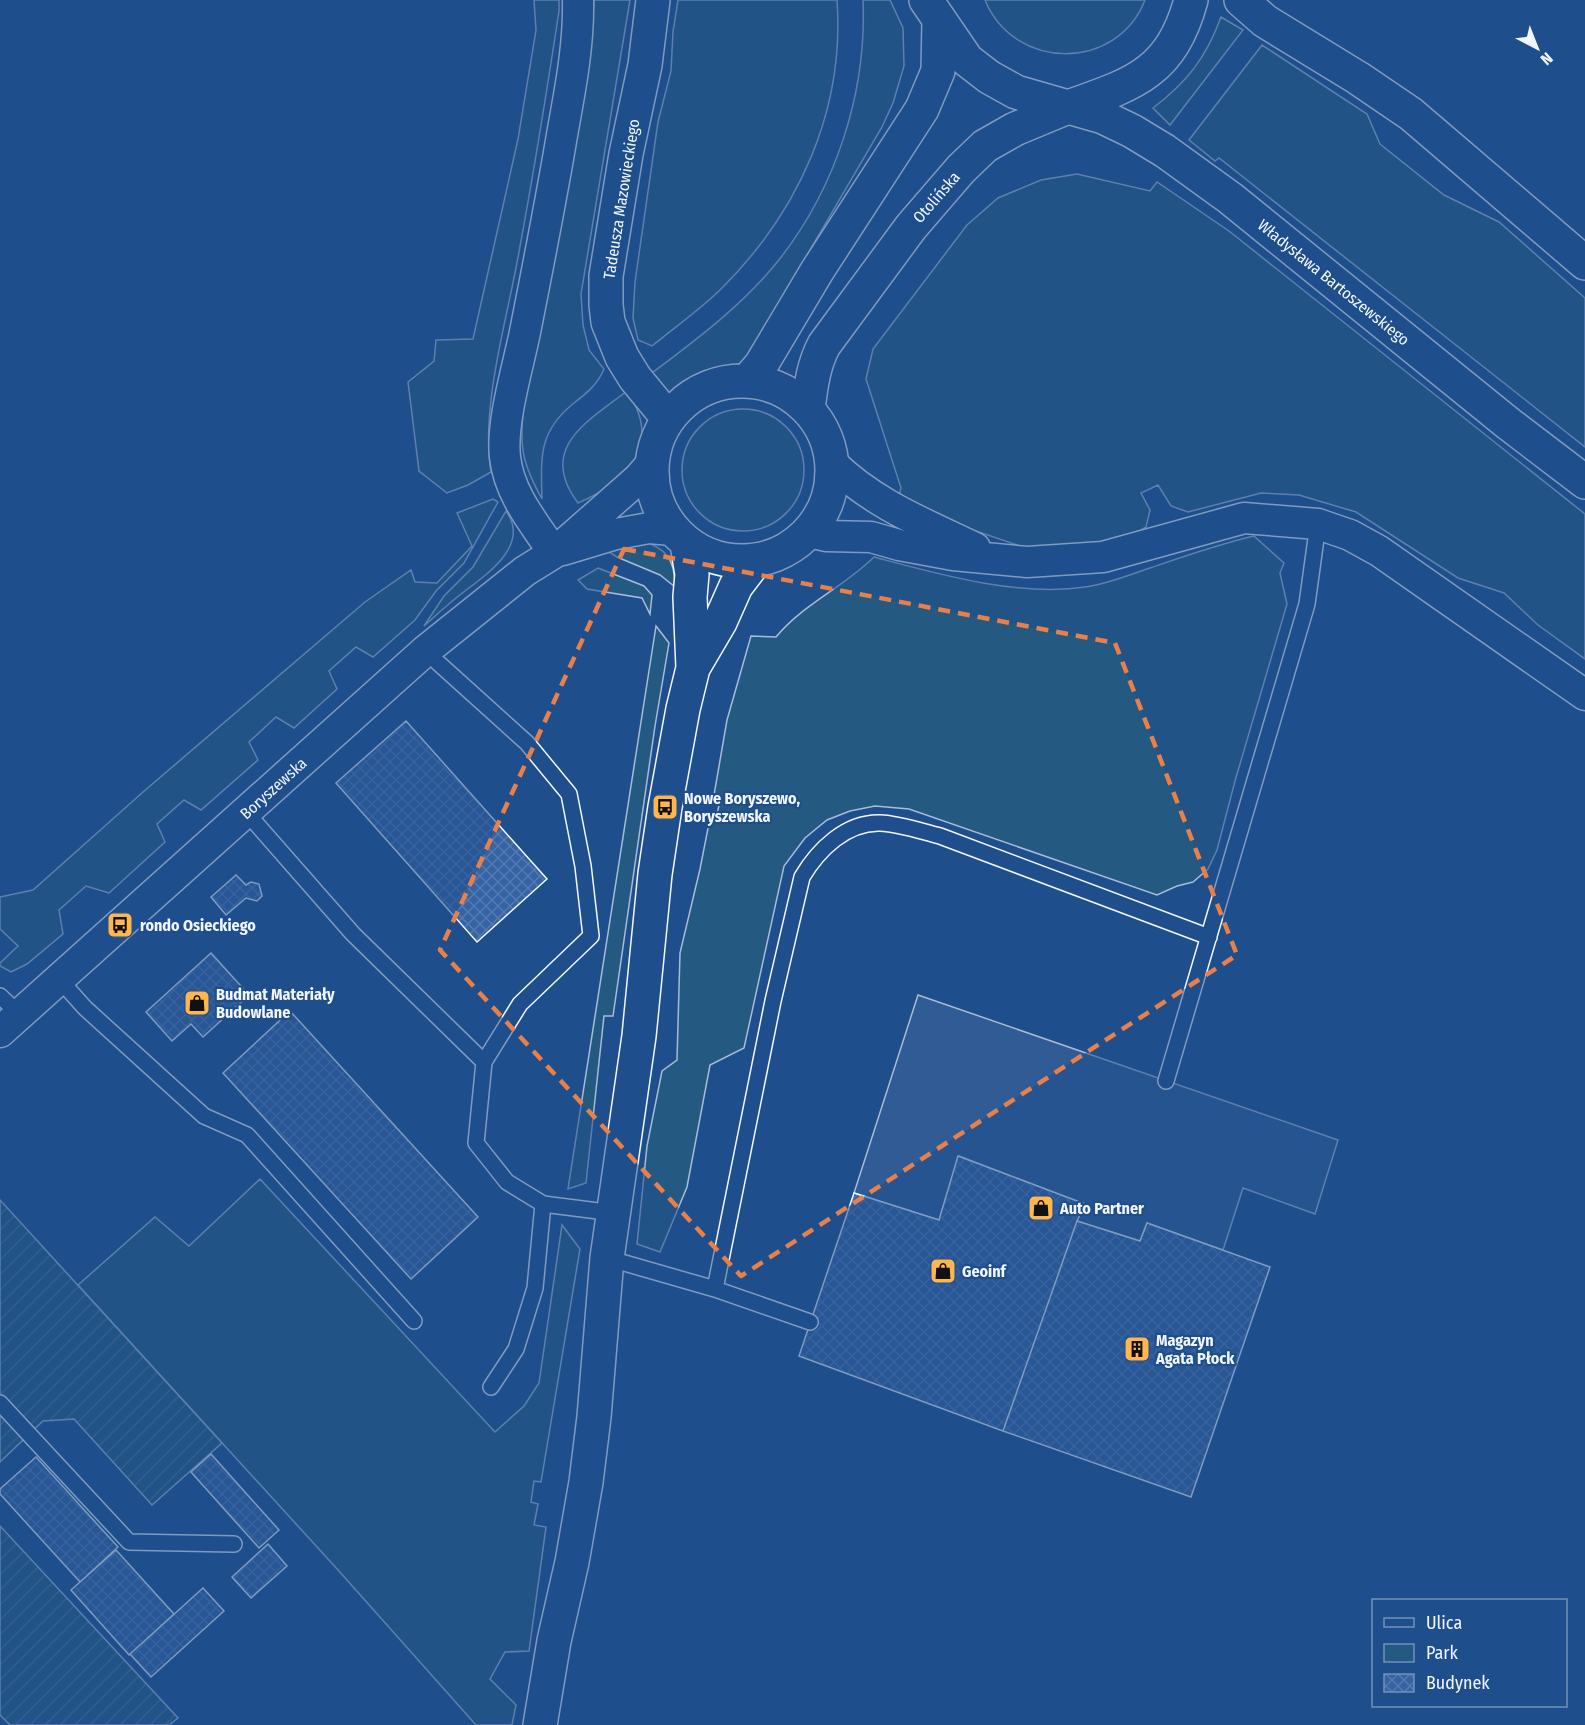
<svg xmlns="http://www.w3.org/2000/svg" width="1585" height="1725" viewBox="0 0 1585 1725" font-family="'Fira Sans Condensed',sans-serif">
<defs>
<pattern id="garden-furrows" width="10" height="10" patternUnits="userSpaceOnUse" patternTransform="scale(1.5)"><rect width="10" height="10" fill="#245a82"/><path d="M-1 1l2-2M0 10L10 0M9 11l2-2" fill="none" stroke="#447295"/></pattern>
<pattern id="building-cross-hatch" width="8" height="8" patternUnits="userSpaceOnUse" patternTransform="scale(1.5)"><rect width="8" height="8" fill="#3563a3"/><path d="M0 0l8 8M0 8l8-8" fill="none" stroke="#537ab1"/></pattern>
</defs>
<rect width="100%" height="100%" fill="#1f4e8c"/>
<path fill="#245a82" stroke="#a8bbd7" stroke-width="1.5" d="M534 0H559V11C546 97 532 183 516 268 504 330 481 410 491 472L468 485 447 493 419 471 408 382 434 361 436 340 473 339 518 139 536 30Z
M594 0H630L581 294 583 325 589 350 604 369C598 384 587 393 574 403 538 432 541 457 542 499 522 463 519 447 524 405L592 34Z
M678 0H837C845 110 799 211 722 288 701 309 675 327 652 346L638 340 633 318 635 282 658 122 671 71 673 32Z
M863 0H890L903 28 904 66 893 103 882 127 745 361 719 372 692 377 669 394 652 373C697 339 743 305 778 261 836 188 867 92 863 0Z
M985 0H1145C1117 72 1014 71 985 0Z
M1221 17 1243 30 1170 125 1153 108C1187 82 1206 58 1221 17Z
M1262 45 1367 114 1380 144 1444 195 1499 222 1585 298V447L1219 158 1215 161 1189 140Z
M1077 174 1150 191 1157 182 1229 231 1585 514V659L1538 625 1504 593 1458 578 1356 512 1299 495 1261 493 1188 512 1171 506 1158 485 1141 493 1150 510 1146 527 1129 538 1073 550 1023 547 973 530 899 495 901 488 866 379 873 349 967 225 998 198 1041 180Z
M627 391C663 444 629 481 578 503 537 448 587 422 627 391Z
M682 470a61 61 0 1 1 122 0a61 61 0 1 1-122 0Z
M493 499 498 502 464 563 436 591 415 620 373 657 356 647 329 671 337 689 294 728 276 717 249 742 258 760 201 810 184 800 157 824 165 842 109 893 86 886 59 910 63 934 27 964 11 972 0 966V963L18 946 0 929V897L33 890 143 792 365 602 411 570 415 582 437 583 472 546 457 513Z
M506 511C533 548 479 579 456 598 445 607 435 616 424 626L444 596 473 567Z
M1254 536 1284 563 1280 573 1287 604 1235 781 1217 850 1208 869 1193 882 1177 886 1157 895 909 809 875 806 850 811 827 820 805 838 784 866 744 1048 710 1065 687 1187 660 1252 637 1244 647 1146 662 1071 677 1060 680 953 700 869 710 818 716 819 721 796 714 795 727 720 751 636 776 637C803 604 844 587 874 557 938 574 1018 597 1085 587 1107 584 1129 575 1150 568 1185 556 1219 544 1254 536Z
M640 540C667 548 675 560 675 587L660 575 617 557 609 552Z
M598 568 644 586 652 595 650 614 642 598 587 589 578 580Z
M656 626 669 643 655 726 613 1016H604L586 1183 568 1189Z
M260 1179 495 1432 524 1406 539 1383 562 1225 580 1249 541 1482 534 1481 531 1502 538 1504 534 1525 546 1527 529 1651 505 1652 490 1679 516 1705 512 1725H476L338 1570 78 1285 155 1217 189 1246Z"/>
<path fill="url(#garden-furrows)" stroke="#a8bbd7" stroke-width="1.5" d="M0 1200 222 1443 152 1505 74 1419 43 1421 0 1462Z
M0 1526 178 1718 169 1725H10L0 1715Z"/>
<path fill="#305b95" stroke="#a8bbd7" stroke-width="1.5" d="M918 995 1338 1140 1315 1214 1243 1188 1223 1250 1147 1223 1140 1241 1077 1221 1084 1204 959 1156 939 1220 854 1193Z"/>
<path fill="url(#building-cross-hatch)" stroke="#f2f6ff" stroke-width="1.5" d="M406 721 547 879 477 942 336 783Z
M236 875 246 885 251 882 259 884 262 896 257 901 246 898 226 915 211 897Z
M211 953 249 995 203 1037 191 1024 172 1041 146 1012Z
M290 1011 478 1217 411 1279 223 1073Z
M958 1156 1085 1204 1077 1221 1003 1431 799 1356 854 1193 939 1220Z
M1077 1221 1140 1241 1147 1223 1270 1267 1191 1497 1003 1431Z
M211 1454 279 1530 259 1548 191 1472Z
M36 1457 118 1547 80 1582 0 1494V1489Z
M268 1544 287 1566 251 1598 232 1577Z
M116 1550 174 1614 129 1655 71 1590Z
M203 1588 224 1611 151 1677 130 1654Z"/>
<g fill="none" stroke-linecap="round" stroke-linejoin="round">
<g stroke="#f2f6ff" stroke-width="18">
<path id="lane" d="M425 651 527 743 569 794 583 866 591 936 520 1004 484 1062
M246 812 353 934 484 1062 476 1143 507 1182 543 1204 614 1213
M59 979 85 1008 204 1116 247 1135 414 1321
M0 996 20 1015
M1166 1081 1307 604 1318 524
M607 1258 715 1289 810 1322
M715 1289 773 1001 802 877C818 850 846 822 880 823 901 824 920 831 940 836L1209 937
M491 1387 516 1349 535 1288 543 1204
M0 1403 129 1542 234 1544"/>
</g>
<g stroke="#f2f6ff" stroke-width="33">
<path id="street" d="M832 463C872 503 925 524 975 548
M809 532 826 536 871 537 899 545 953 555 1027 562 1103 557 1244 518 1318 524 1350 535 1379 551 1585 695
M563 550 616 534 649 528 672 530
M554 553C534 523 509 494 505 457 501 422 518 367 525 332 538 266 551 201 562 135 570 90 579 46 578 0
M0 1032 425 651 525 571 554 553 638 479 651 464"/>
</g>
<g stroke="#f2f6ff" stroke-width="36">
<path id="secondary" d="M653 0 645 65 626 154 606 276V305L608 322 622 357 635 378 668 418
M748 380 761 365 817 271 922 109 938 71 939 20
M652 471a90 90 0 1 1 180 0a90 90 0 1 1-180 0Z
M808 409C811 386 813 366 824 345L911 227 961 169 985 146 1015 129 1068 107
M693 668 720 622 736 586 755 561
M540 1725 554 1641 572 1562 586 1482 594 1417 607 1258 639 1036 655 874 665 807 683 709 693 668 690 597 692 574 687 544"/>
</g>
<g stroke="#f2f6ff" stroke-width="36">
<path id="primary" d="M926 0 967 60 989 77 1016 92 1103 117 1132 131 1165 151 1230 198 1509 424 1585 482
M1241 0 1265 21 1358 78 1411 114 1585 263
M1068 107C1134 84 1171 73 1191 0"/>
</g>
<use href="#lane" stroke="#1f4e8c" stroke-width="15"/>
<use href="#street" stroke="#1f4e8c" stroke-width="30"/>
<use href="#secondary" stroke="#1f4e8c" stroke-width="33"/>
<use href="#primary" stroke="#1f4e8c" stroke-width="33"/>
</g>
<path d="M0 0H1585V1725H0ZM624 549 1115 643 1237 955 741 1276 440 950Z" fill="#1f4e8c" fill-opacity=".55" fill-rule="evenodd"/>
<path fill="none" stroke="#ea8049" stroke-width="4.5" stroke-dasharray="12 8" stroke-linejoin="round" d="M624 549 1115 643 1237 955 741 1276 440 950Z"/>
<defs>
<g id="bus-square" transform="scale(1.35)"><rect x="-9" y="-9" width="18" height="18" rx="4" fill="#ffb74d" stroke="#1f4e8c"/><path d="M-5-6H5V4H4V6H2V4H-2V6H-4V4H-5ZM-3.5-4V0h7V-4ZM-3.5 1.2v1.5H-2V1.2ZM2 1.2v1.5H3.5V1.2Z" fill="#111"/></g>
<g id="shop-square" transform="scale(1.35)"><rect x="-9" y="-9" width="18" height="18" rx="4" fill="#ffb74d" stroke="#1f4e8c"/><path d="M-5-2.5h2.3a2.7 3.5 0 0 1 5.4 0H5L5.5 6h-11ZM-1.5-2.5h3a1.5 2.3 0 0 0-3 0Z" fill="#111"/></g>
<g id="building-square" transform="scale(1.35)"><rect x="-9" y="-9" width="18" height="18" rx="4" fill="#ffb74d" stroke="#1f4e8c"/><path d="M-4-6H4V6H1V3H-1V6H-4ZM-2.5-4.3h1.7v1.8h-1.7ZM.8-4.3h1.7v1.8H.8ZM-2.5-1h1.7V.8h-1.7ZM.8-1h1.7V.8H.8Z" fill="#111"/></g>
</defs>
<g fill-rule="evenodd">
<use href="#bus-square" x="665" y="807"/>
<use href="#bus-square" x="120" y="925"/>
<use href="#shop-square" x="197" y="1003"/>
<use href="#shop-square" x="1041" y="1208"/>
<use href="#shop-square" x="943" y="1271"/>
<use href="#building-square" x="1137" y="1349"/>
</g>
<g text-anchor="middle" stroke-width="4.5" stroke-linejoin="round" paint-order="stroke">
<g font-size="16" fill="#f2f6ff" stroke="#1f4e8c">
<text transform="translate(936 197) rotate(-49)" y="6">Otolińska</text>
<text transform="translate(621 199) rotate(-81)" y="6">Tadeusza Mazowieckiego</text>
<text transform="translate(1334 282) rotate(39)" y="6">Władysława Bartoszewskiego</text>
<text transform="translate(273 788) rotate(-42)" y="6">Boryszewska</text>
</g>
<g font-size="16" font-weight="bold" fill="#f2f6ff" stroke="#1f4e8c" text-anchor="start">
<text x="684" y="804">Nowe Boryszewo,<tspan x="684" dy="18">Boryszewska</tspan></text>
<text x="140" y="931">rondo Osieckiego</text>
<text x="216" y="1000">Budmat Materiały<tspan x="216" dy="18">Budowlane</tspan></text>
<text x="1060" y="1214">Auto Partner</text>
<text x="962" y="1277">Geoinf</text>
<text x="1156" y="1346">Magazyn<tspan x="1156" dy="18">Agata Płock</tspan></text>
</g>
</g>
<rect x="1372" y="1599" width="195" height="108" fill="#1f4e8c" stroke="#7391ba" stroke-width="1.5"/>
<rect x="1384" y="1618" width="30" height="9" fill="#1f4e8c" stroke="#7391ba" stroke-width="1.5"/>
<text x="1426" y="1629" font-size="18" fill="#f2f6ff">Ulica</text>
<rect x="1384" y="1644" width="30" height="18" fill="#245a82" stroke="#7391ba" stroke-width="1.5"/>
<text x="1426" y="1659" font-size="18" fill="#f2f6ff">Park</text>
<rect x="1384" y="1674" width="30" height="18" fill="url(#building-cross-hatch)" stroke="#7391ba" stroke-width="1.5"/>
<text x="1426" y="1689" font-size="18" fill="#f2f6ff">Budynek</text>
<g transform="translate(1537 48) rotate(138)" stroke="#1f4e8c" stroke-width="4.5" paint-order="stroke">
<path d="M0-4.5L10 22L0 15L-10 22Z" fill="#f2f6ff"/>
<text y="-9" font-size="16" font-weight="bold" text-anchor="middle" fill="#f2f6ff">N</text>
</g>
</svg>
